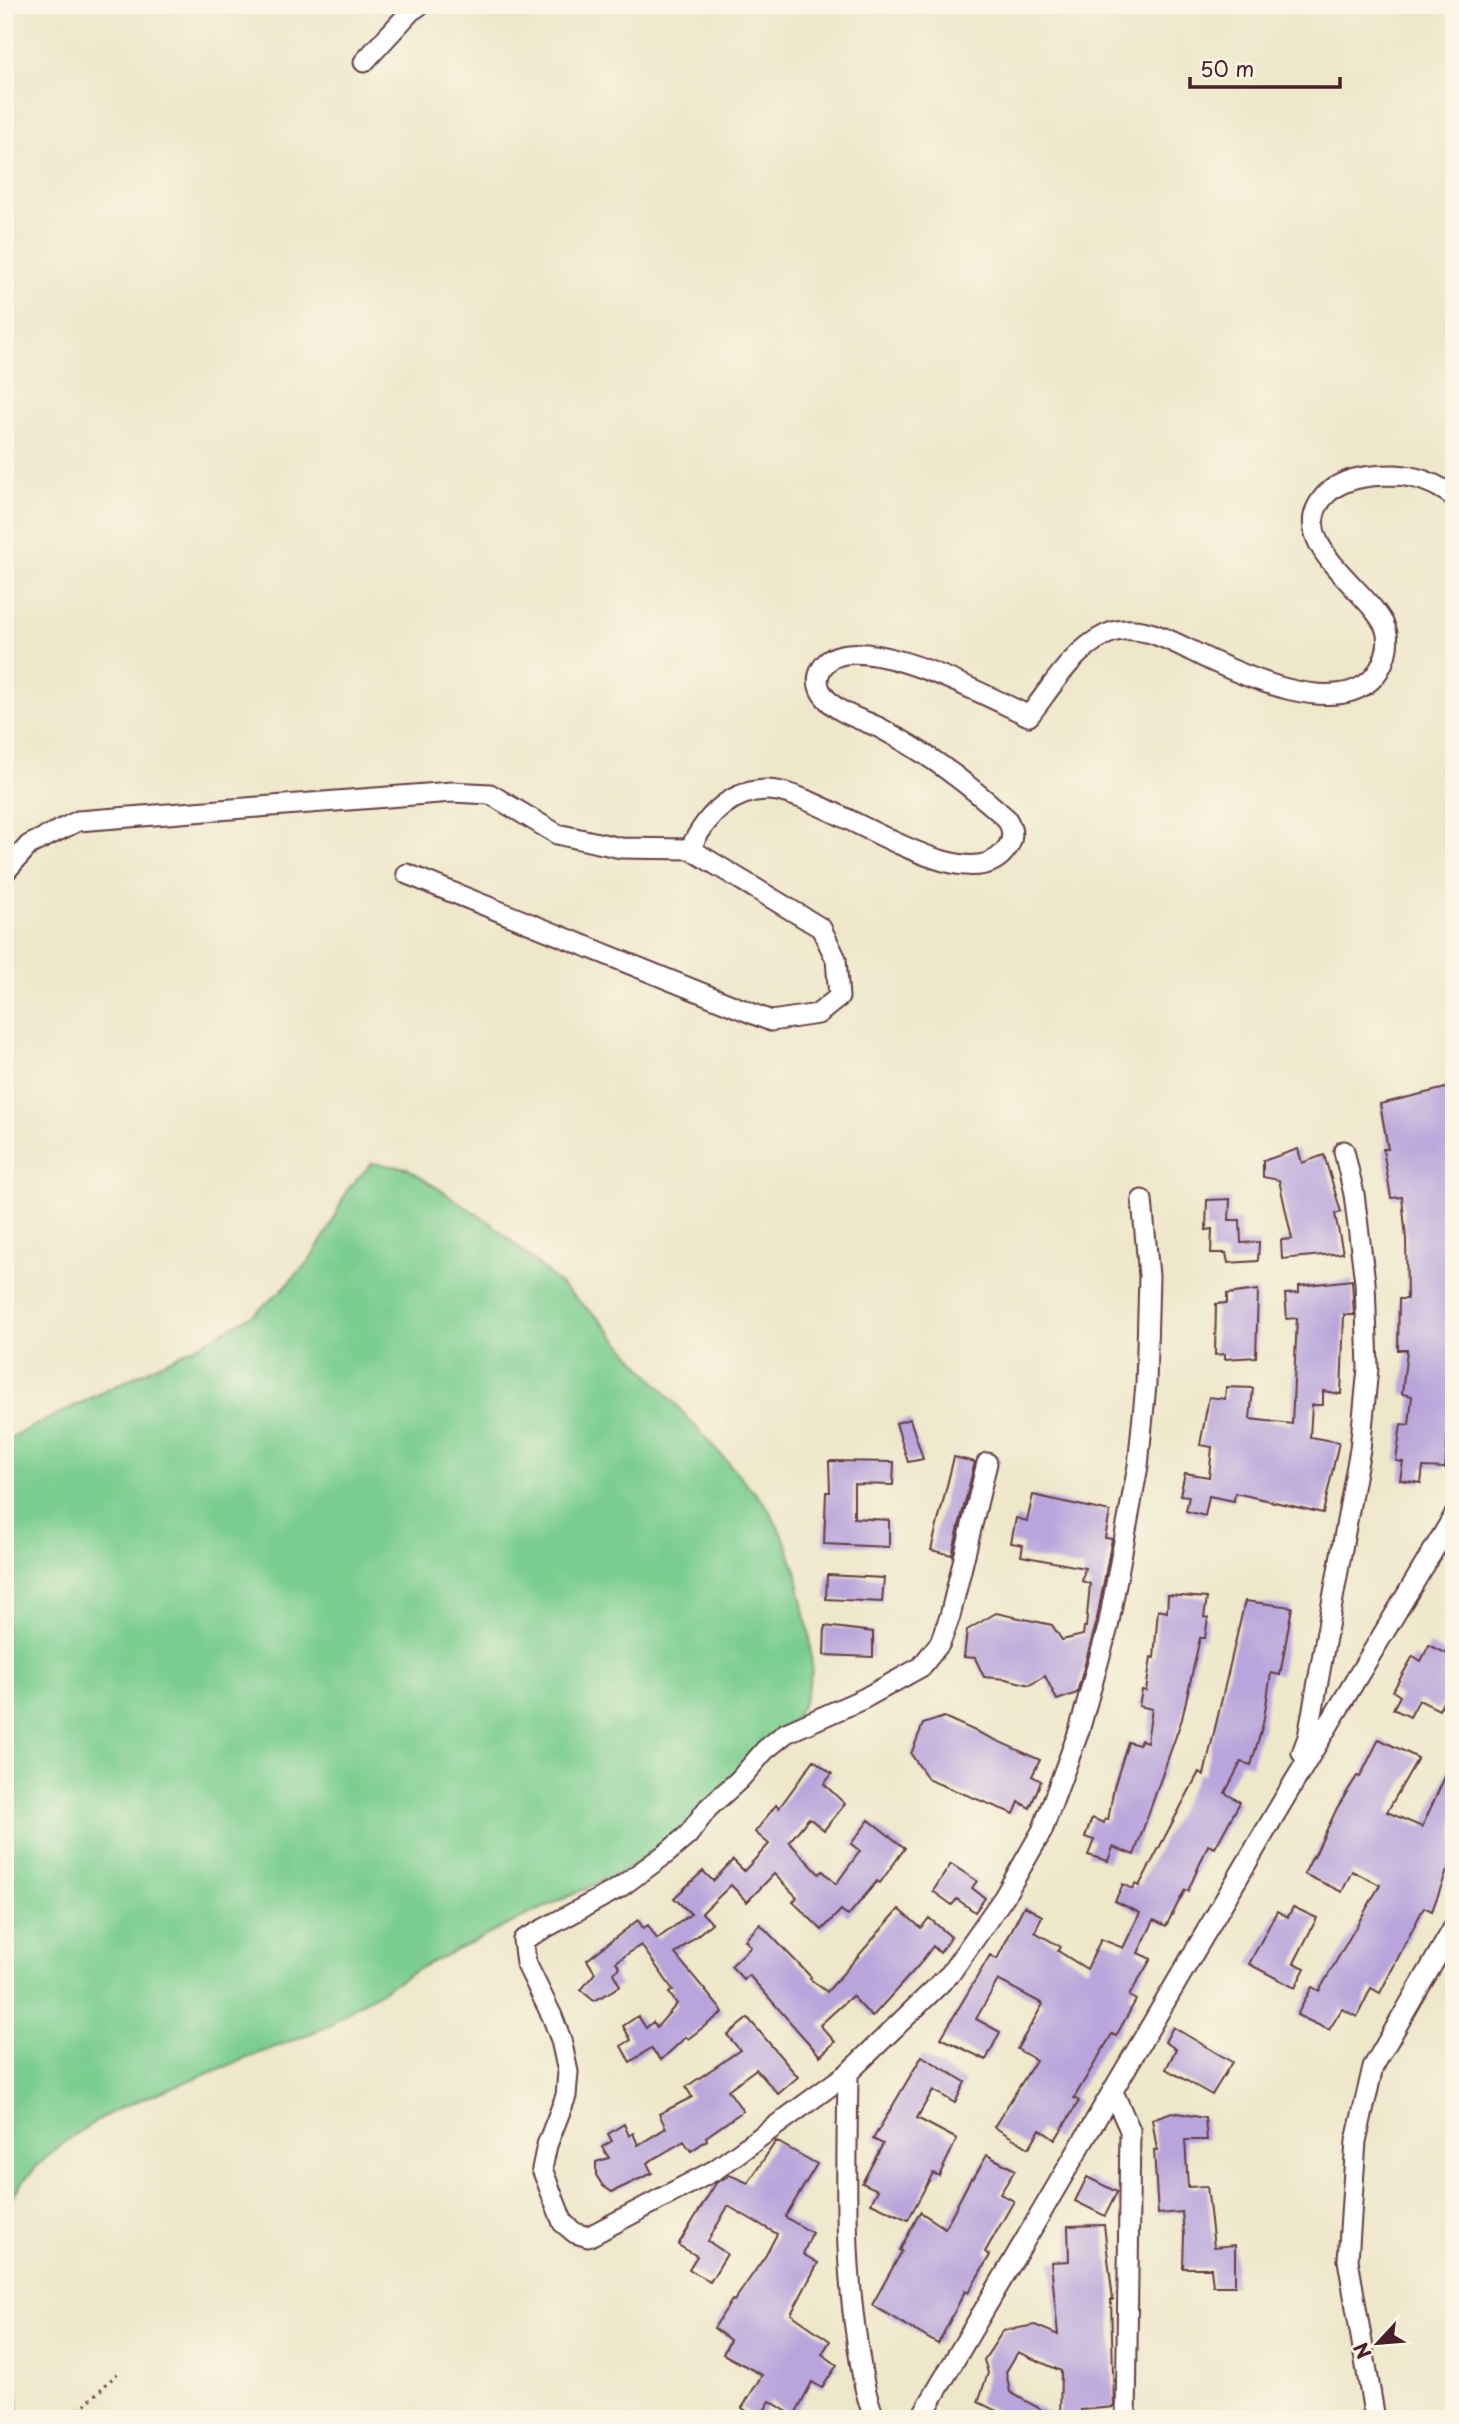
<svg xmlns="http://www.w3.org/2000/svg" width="1459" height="2424" viewBox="0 0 1459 2424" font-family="'Playpen Sans',sans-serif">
<rect width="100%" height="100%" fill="#fcf5e5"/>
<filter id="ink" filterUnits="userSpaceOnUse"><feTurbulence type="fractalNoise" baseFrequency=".0143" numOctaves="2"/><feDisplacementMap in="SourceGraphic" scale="14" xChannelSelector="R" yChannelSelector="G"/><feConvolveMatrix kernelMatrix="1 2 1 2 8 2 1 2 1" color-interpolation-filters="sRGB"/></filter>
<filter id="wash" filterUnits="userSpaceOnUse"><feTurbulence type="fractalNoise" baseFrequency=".00686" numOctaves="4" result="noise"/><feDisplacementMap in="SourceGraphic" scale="28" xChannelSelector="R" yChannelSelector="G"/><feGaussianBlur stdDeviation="1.57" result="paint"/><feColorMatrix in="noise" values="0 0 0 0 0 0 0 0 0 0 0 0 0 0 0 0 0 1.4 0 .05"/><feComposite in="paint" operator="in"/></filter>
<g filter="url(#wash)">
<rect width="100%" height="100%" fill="#eee7ca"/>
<path fill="#7acd8f" stroke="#62765d" stroke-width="2" d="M372 1163 407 1168 492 1224 599 1319 766 1505 784 1538 796 1571 810 1638 812 1671 804 1702 786 1733 718 1807 659 1845 633 1867 532 1913 420 1968 356 2006 329 2026 122 2107C76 2130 31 2162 5 2208V1440L195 1347 254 1314 282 1290 309 1261 330 1227 347 1190Z
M5 2349 16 2389 19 2419H5Z"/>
<g id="blocks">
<path fill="#b9a5db" d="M1454 1086V1401H1451L1445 1468 1423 1467 1421 1483 1400 1480 1403 1462 1396 1461 1401 1424 1409 1425 1412 1396 1402 1394 1407 1350H1398L1399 1299H1407L1406 1239 1402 1197 1391 1198 1383 1149H1388L1380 1104Z
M1298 1149 1302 1163 1324 1155 1341 1212 1335 1214 1343 1253 1282 1259 1281 1240 1292 1239 1279 1180 1263 1177V1161Z
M1230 1199 1229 1220H1240L1241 1243 1259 1242 1258 1261 1228 1263 1226 1253H1211L1212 1229 1206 1230 1207 1200Z
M1352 1280 1354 1315H1344L1341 1394 1323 1391V1405H1312L1310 1437 1339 1442 1323 1513 1235 1493 1234 1501 1209 1496 1205 1516 1186 1511 1189 1496 1180 1495 1185 1473 1209 1477 1212 1447 1200 1445 1209 1397 1225 1399 1226 1387 1253 1388 1250 1419 1292 1424 1297 1318 1287 1319 1285 1294 1299 1293V1286Z
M1258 1290 1256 1357 1225 1359V1354L1215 1355 1216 1304 1227 1303V1294Z
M910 1419 923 1459 908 1462 896 1423Z
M954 1457 975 1462 952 1555 931 1550Z
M829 1461 894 1462 893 1485 854 1484V1518L889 1520V1547L824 1544 826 1492H830Z
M1033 1495 1110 1512 1105 1538 1112 1539 1096 1624 1077 1693 1057 1700 1045 1676 1030 1685 1006 1679 984 1677 975 1658 964 1657 967 1630 996 1613 1052 1625 1062 1640 1083 1635 1084 1627H1086L1090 1584 1082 1581 1085 1568 1021 1556 1023 1545 1011 1543 1016 1518 1027 1521Z
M827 1575 884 1578 882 1602 826 1599Z
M1168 1595 1207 1598 1204 1617 1208 1618 1205 1638H1200L1182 1719 1134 1855 1113 1847 1108 1861 1088 1855 1094 1840 1085 1837 1092 1818 1104 1823 1105 1819 1108 1820 1114 1787 1128 1742 1139 1745 1141 1740 1147 1742 1152 1709 1139 1706 1142 1690 1146 1691 1151 1657 1154 1658 1158 1610 1167 1612Z
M1245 1601 1292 1607 1280 1675 1271 1673 1263 1724 1251 1765 1241 1762 1225 1793 1240 1802 1215 1848 1208 1845 1188 1891 1185 1890 1166 1926 1154 1920 1138 1953 1151 1959 1129 1996 1136 2000 1116 2036 1112 2034 1074 2098 1079 2101 1055 2140 1040 2129 1029 2148 994 2127 1036 2060 1017 2049 1043 2004 998 1980 976 2019 1000 2032 986 2060 941 2038 990 1955 997 1959 1024 1906 1042 1916 1035 1932 1061 1947 1058 1951 1087 1969 1101 1939 1123 1948 1140 1913 1115 1901 1123 1884 1133 1889 1135 1884 1139 1886 1199 1772 1204 1775Z
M825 1626 873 1632V1657L824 1655Z
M1429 1645 1454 1657V1681L1439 1710 1419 1700 1410 1717 1393 1709 1400 1696 1393 1691 1413 1656 1421 1661Z
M944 1717 1040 1760 1032 1776 1041 1781 1030 1808 1019 1802 1014 1814 929 1780 911 1754 923 1724Z
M1379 1739 1418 1758 1387 1812 1422 1827 1454 1757V1874L1447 1871 1432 1911 1424 1907 1380 1993 1371 1988 1357 2017 1342 2009 1329 2030 1297 2015 1312 1987 1319 1991 1380 1885 1352 1871 1342 1892 1304 1874 1313 1856 1314 1857 1337 1808 1357 1776 1360 1777Z
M814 1760 832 1774 824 1784 845 1804 824 1830 809 1818 789 1842 819 1874 823 1871 836 1884 860 1851 851 1844 869 1820 905 1848 880 1883 877 1881 848 1916 841 1910 822 1930 793 1902 797 1897 774 1874 747 1902 731 1885 702 1913 712 1923 675 1954 723 2012 688 2039 686 2037 661 2060 651 2048 630 2062 621 2046 631 2040 623 2026 638 2016 646 2028 653 2022 657 2027 677 2004 669 1993 673 1990 641 1945 616 1962 620 1968 613 1973 620 1986 594 2001 581 1990 595 1973 587 1960 638 1920 643 1928 648 1925 657 1939 691 1914 674 1898 703 1871 713 1881 733 1860 744 1871 769 1844 755 1832 776 1805 779 1808Z
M951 1864 977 1881 972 1888 985 1898 975 1912 957 1899 952 1905 933 1891Z
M1293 1907 1317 1918 1294 1963 1305 1968 1295 1988 1249 1964 1277 1911 1288 1917Z
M899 1909 921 1928 929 1918 951 1937 940 1953 933 1946 918 1966 872 2017 852 1996 820 2025 835 2042 820 2056 749 1975 744 1980 731 1966 751 1947 745 1940 760 1924 811 1977 810 1979 827 1992Z
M748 2018 798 2077 778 2094 756 2069 728 2090 743 2111 706 2137 707 2140 691 2151 684 2141 647 2163 652 2173 612 2192 603 2186 596 2175V2162L609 2158 602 2147 612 2141 608 2134 624 2124 629 2136 633 2133 638 2145 666 2128 659 2114 692 2097 686 2087 740 2050 727 2035Z
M1173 2027 1232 2062 1212 2095 1166 2069 1176 2049 1165 2042Z
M922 2056 965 2082 955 2103 933 2090 917 2118 957 2139 939 2176 933 2173 908 2220 871 2203 878 2190 862 2183 883 2144 873 2139Z
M1172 2112 1205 2118 1207 2140H1185L1188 2187 1207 2186 1214 2247 1235 2245V2286H1213L1211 2268H1183L1184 2234 1182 2212 1158 2214 1154 2150H1157L1152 2119Z
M776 2141 817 2164 785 2217 812 2233 803 2254 818 2263 791 2314 830 2341 822 2354 837 2365 822 2388 812 2382 794 2416 770 2401 759 2419 742 2408 762 2375 723 2354 730 2340 714 2328 732 2300 734 2301 766 2255 777 2234 728 2206 708 2241 727 2254 710 2282 689 2269 697 2256 678 2245 716 2183 730 2175 748 2183Z
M987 2155 1015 2170 1000 2194 1014 2201 985 2252 990 2255 968 2293 965 2291 938 2344 872 2305 902 2251 900 2250 920 2212 945 2228 971 2178 973 2179Z
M1087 2177 1117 2192 1105 2216 1075 2201Z
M1104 2225 1113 2300H1111L1114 2407 1081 2410 1082 2419H1060L1061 2371 1018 2352 1006 2372 1010 2392 1058 2419H1002L1003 2414 978 2402 988 2373 984 2360 1003 2331 1035 2325 1058 2335 1051 2262 1069 2261 1068 2226Z"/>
</g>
</g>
<g filter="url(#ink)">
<use href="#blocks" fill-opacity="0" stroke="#633d43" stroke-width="2"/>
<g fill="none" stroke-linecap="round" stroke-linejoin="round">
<g stroke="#633d43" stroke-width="23">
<path id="street" d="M364 62 411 11 420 5
M690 849C705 818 728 791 766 790 823 789 962 904 1004 852 1014 841 1014 830 1006 818 977 792 946 767 913 747 902 740 891 734 880 728 862 719 838 714 825 697 819 690 816 681 820 672 843 617 994 700 1029 716 1051 688 1072 651 1105 635 1140 618 1179 646 1210 660 1249 678 1333 715 1371 680 1384 667 1392 644 1385 627 1369 590 1287 544 1322 499 1339 477 1370 475 1395 475 1417 476 1437 484 1454 497
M5 872 29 845 78 821 452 792 490 794 557 834 621 848 690 849 821 928 836 959 839 997 818 1014 771 1021 407 874
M987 1463 950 1616 940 1643 921 1667 863 1699 786 1733 765 1750 739 1780 708 1808 688 1835 667 1853 619 1888 523 1940 526 1963 552 2016 561 2040 568 2072 566 2096 547 2145 542 2169 563 2223 575 2233 588 2237 715 2170 848 2073 950 1974 1004 1897 1042 1831 1079 1731 1108 1627 1138 1466 1146 1385 1149 1276 1142 1200
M1302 1753 1308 1737 1360 1449 1368 1368 1365 1282 1354 1194 1344 1151
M848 2073C847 2162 843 2253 857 2341 861 2368 864 2393 875 2419
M1113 2092 1130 2130 1126 2419
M920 2419 1287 1794 1454 1516
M1375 2419 1348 2260 1356 2141 1373 2067 1454 1927"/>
</g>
<path stroke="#633d43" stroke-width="3.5" stroke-dasharray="2 5" stroke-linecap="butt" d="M70 2419 120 2371"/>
<use href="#street" stroke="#fff" stroke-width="19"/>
</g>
</g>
<rect width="1459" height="2424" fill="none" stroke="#fcf5e5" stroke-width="28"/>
<g transform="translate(1378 2343) rotate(244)" stroke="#fcf5e5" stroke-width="5" paint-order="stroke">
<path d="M0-5L12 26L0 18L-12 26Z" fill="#4a1f2b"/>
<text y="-10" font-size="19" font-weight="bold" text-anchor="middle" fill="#4a1f2b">N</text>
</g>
<path d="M1190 77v10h150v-10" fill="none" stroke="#4a1f2b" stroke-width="3.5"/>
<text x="1200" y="77" font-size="21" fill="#4a1f2b" stroke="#fcf5e5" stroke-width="5" paint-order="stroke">50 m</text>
</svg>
